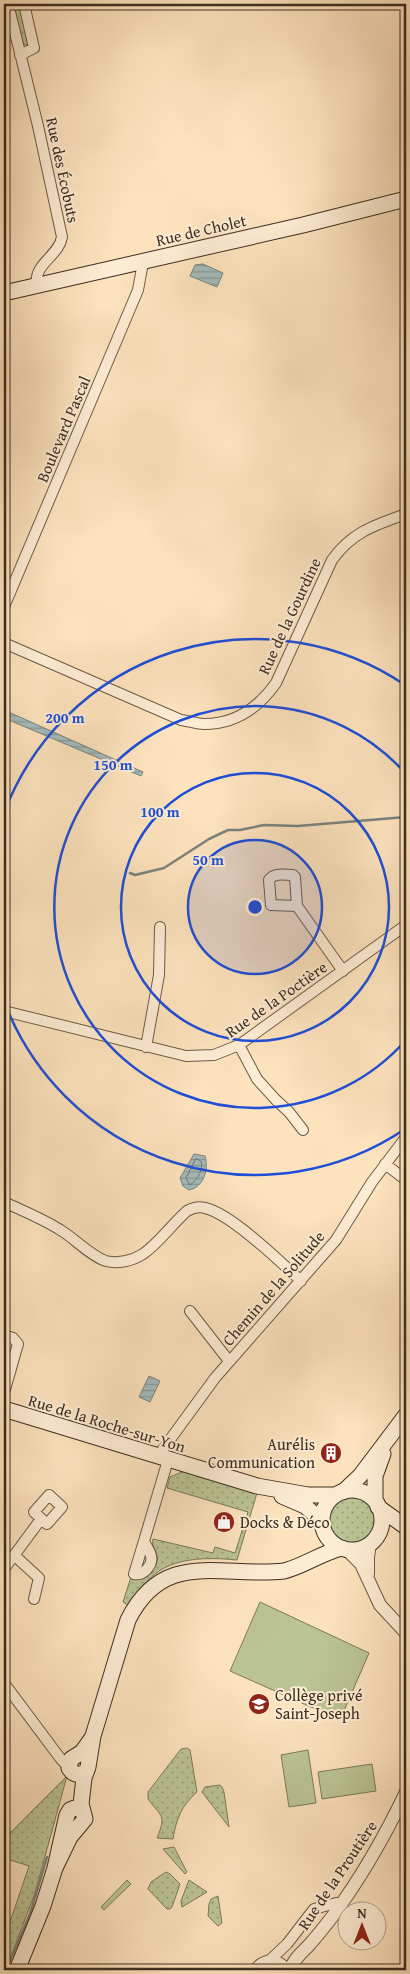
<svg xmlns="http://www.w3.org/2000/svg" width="410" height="1974" viewBox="0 0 410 1974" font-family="'Gentium Book Plus',serif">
<defs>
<pattern id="grass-dots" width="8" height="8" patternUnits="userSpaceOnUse" patternTransform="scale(1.25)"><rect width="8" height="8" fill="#bbc494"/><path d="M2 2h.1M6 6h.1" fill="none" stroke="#99a078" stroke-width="1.8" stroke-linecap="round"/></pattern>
<pattern id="water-rules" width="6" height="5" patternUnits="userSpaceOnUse" patternTransform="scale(1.25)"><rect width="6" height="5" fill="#a4bbbc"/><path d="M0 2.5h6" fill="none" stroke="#879898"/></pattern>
</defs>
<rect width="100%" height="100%" fill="#fce2bd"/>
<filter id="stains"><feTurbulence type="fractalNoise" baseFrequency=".004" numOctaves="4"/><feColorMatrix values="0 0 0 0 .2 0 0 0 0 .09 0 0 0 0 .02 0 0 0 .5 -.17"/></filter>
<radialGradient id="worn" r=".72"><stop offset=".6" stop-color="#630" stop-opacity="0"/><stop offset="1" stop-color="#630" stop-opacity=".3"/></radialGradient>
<path fill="url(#grass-dots)" stroke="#7c795a" d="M21 8 29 44 26 45 22 43 15 12 16 9Z
M184 1471 257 1493 237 1560C216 1558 191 1557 171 1565 153 1571 139 1590 128 1605L123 1602 131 1577C143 1574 160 1571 157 1555 156 1549 151 1546 153 1539L213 1553 215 1547 235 1553 248 1512 167 1488 170 1477Z
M327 1520a24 24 0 1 1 48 0a24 24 0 1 1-48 0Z
M187 1748 190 1750 197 1792C182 1805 176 1819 173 1839L157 1838C167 1814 161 1817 148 1799V1792L181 1749Z
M67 1776 35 1893 8 1964 4 1970V1940L29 1866 4 1858V1839Z
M220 1785 222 1787 224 1792 229 1827 202 1792 205 1787Z
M174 1847 187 1872 185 1874 163 1849Z
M166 1872 170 1874 180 1884 172 1907 170 1909H167L148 1889 151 1882Z
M127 1880 131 1884 104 1910 101 1907Z
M189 1880 207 1892 182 1907 181 1901Z
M218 1896 222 1923 218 1926 208 1916 209 1904 211 1899Z"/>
<path fill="#bbc494" stroke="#7c795a" d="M260 1602 369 1653 340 1720 230 1671Z
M308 1750 316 1803 289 1807 281 1755Z
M372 1764 376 1791 322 1799 318 1772Z"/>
<path fill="url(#water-rules)" stroke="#7a837d" d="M203 264 223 273 217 287 190 276 195 265Z
M4 710 143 772 141 776 4 718Z
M194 1154 205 1156C209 1169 204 1187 189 1190L183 1186 180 1178Z
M149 1376 160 1381 150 1402 139 1397Z"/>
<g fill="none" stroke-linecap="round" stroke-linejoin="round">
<path stroke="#70746e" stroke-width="1" d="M197 1159 201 1161C204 1170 197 1180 190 1185L186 1178 195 1160Z"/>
<path stroke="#7a837d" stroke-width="2.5" d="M130 873 135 875 164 868 209 839 228 830H240L264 825 298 826 406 817
M6 1970 30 1914 47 1857"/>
<g stroke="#6c5b46" stroke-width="12">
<path id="minor" d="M8 4 38 126 62 237C59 256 33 264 37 285
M20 55 34 48 24 4H21
M4 607 138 290 142 268V262
M4 643 181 720C189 721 197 724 204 724 235 724 259 707 276 683L332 560C352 532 375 525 406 514
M297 906 271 905 269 880C274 872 285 875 293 875L295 877 297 906 343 971
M4 1011 186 1056 214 1055 239 1045 406 925
M239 1045 257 1079 276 1100 289 1112 303 1130
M146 1047 159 975 160 927
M385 1164 406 1180
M4 1202C23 1211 44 1219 62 1231 75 1239 92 1257 106 1261 118 1264 132 1261 143 1254 159 1243 172 1224 187 1211 192 1208 198 1206 205 1208 230 1213 281 1262 301 1281
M190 1311 229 1361
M4 1335 13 1338 18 1344 4 1393
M158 1456 215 1378 336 1240 372 1182 406 1137
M49 1495 62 1507 47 1524 34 1512Z
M144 1541 134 1574C144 1576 153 1565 151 1556 150 1551 146 1546 144 1541L168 1460
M15 1556 39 1578 34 1599
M4 1569 41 1519
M4 1683 60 1758 69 1768
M269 1961 287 1944 314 1909 336 1903 341 1904"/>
</g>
<g stroke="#6c5b46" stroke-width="14">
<path id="tertiary" d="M347 1550 361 1564 380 1605 406 1633
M368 1574V1557L370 1544
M256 1970C264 1959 277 1958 286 1970
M290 1970C294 1958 302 1953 310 1944 318 1935 325 1926 332 1917 361 1878 385 1836 406 1792"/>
</g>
<g stroke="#3c2e1f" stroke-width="17">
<path id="secondary" d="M4 293 303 225 406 199
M4 1409 257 1486 308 1495H336
M322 1520a30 30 0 1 1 60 0a30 30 0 1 1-60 0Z
M343 1492 360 1476 406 1415
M282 1496 305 1506 322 1521
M375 1501V1476L383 1454
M378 1507 406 1527
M85 1772C79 1776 73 1775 69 1768L71 1759 82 1752 92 1738
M55 1868 70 1837 85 1819 81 1804 84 1778 88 1767 93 1736 128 1620C164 1548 221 1578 284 1571 304 1566 321 1553 342 1548
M17 1970 43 1906 55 1868 67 1815 70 1810 75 1808 82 1810"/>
</g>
<use href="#minor" stroke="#fdecd4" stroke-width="10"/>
<use href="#tertiary" stroke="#fdecd4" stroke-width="12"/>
<use href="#secondary" stroke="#fdecd4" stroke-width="15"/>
</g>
<circle cx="255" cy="907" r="67" fill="#1d4ed8" fill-opacity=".12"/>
<g fill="none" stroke="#1d4ed8" stroke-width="2.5">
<circle cx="255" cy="907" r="67"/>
<circle cx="255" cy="907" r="134"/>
<path d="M406 1040A201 201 0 1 1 406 774"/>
<path d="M405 1129A268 268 0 0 1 4 1001M4 813A268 268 0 0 1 405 685"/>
</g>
<defs>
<g id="building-disc" transform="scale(1.125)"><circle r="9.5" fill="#8f2418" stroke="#fdecd4"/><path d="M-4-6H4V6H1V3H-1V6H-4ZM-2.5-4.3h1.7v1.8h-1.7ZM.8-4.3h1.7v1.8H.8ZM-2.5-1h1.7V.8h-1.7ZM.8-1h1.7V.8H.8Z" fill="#fff"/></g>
<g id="shop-disc" transform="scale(1.125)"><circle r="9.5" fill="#8f2418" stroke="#fdecd4"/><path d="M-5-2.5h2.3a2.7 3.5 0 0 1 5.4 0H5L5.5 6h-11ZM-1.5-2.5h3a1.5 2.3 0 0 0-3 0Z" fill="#fff"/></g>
<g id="school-disc" transform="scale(1.125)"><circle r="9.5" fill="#8f2418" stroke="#fdecd4"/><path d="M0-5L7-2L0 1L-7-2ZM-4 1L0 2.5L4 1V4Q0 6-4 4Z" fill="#fff"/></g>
</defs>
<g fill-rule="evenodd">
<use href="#building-disc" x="331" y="1453"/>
<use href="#shop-disc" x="224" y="1522"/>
<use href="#school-disc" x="259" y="1704"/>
</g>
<g text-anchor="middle" stroke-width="4" stroke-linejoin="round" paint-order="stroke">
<g font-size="16" fill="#3c2e1f" stroke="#fdecd4">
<text transform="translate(63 170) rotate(78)" y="6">Rue des Écobuts</text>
<text transform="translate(201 230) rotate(-13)" y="6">Rue de Cholet</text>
<text transform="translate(63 429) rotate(-67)" y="6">Boulevard Pascal</text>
<text transform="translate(289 616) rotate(-65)" y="6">Rue de la Gourdine</text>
<text transform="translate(276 999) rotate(-35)" y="6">Rue de la Poctière</text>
<text transform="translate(273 1288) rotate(-49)" y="6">Chemin de la Solitude</text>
<text transform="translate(107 1423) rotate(17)" y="6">Rue de la Roche-sur-Yon</text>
<text transform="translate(337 1875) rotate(-56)" y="6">Rue de la Proutière</text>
</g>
<g font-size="16" fill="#3c2e1f" stroke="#fdecd4" text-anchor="start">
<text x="315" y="1450" text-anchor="end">Aurélis<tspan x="315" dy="18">Communication</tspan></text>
<text x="240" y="1528">Docks &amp; Déco</text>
<text x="275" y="1701">Collège privé<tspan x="275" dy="18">Saint-Joseph</tspan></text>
</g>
</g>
<circle cx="255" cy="907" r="8" fill="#1d4ed8" stroke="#fdecd4" stroke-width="2.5"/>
<g font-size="15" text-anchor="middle" font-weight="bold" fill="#1d4ed8" stroke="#fdecd4" stroke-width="4" stroke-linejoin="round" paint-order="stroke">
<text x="65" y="723">200 m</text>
<text x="113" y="770">150 m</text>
<text x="160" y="817">100 m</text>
<text x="208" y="865">50 m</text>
</g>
<rect width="410" height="1974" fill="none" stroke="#fce2bd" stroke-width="20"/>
<rect x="5" y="5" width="400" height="1964" fill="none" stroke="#3c2e1f" stroke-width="2.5"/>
<rect x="10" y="10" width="390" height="1954" fill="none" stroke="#3c2e1f"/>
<g transform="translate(362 1926)"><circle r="24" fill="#fdecd4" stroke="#b0a08c"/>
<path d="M0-4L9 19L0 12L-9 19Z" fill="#8f2418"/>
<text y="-8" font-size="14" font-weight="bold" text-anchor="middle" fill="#3c2e1f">N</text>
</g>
<rect width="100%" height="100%" filter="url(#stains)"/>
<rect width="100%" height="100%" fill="url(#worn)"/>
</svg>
